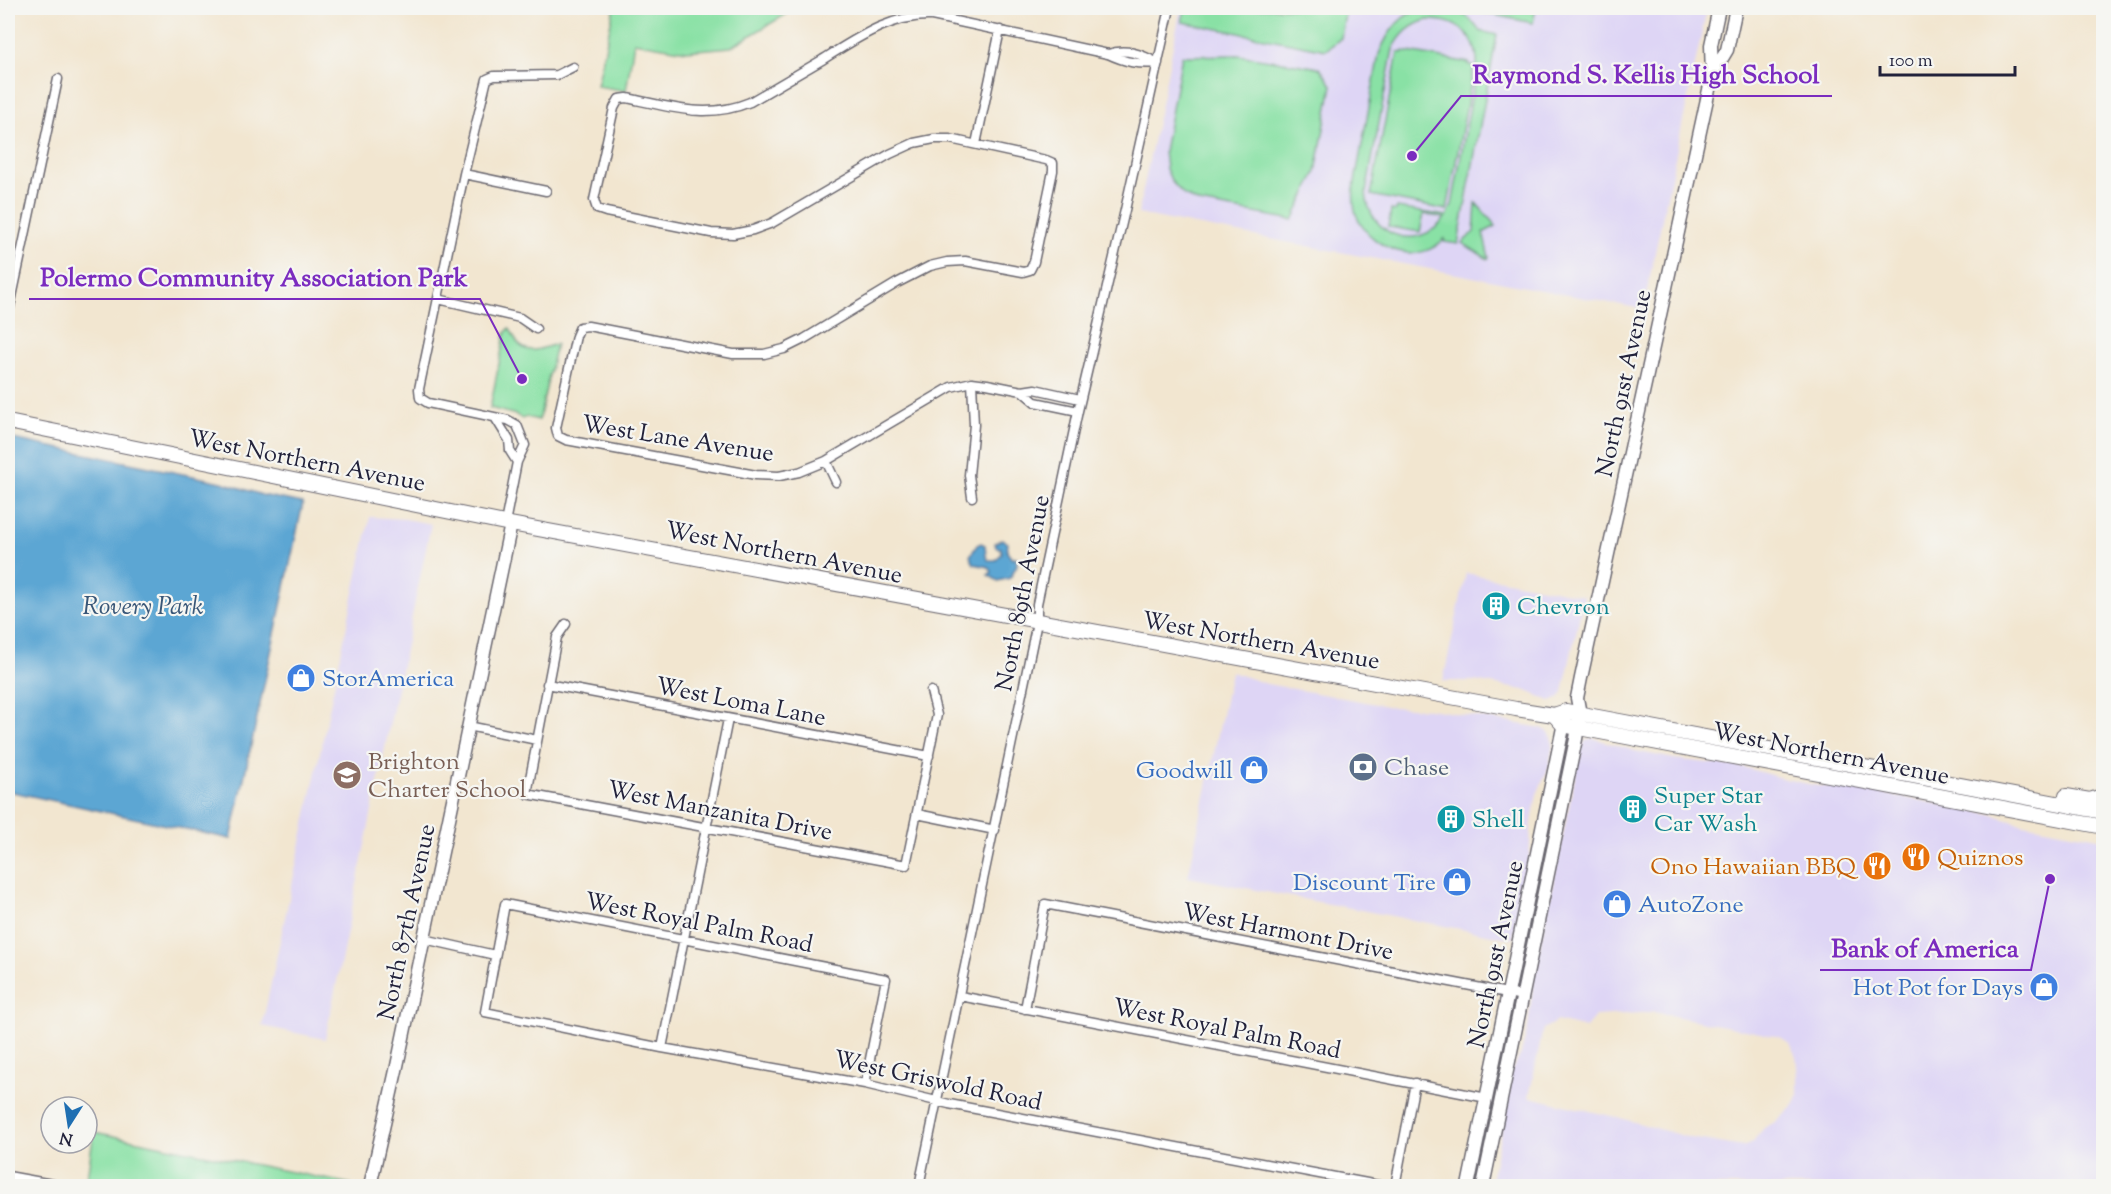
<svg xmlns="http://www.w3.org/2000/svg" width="2111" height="1194" viewBox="0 0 2111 1194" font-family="'Sorts Mill Goudy',serif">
<rect width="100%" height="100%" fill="#f6f6f2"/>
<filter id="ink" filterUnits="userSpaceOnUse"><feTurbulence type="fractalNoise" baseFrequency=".0167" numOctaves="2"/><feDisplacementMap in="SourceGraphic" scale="12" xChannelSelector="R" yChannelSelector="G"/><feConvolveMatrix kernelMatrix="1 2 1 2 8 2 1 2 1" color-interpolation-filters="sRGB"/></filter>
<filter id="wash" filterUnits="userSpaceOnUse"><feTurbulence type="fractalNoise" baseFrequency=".008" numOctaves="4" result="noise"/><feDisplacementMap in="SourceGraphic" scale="24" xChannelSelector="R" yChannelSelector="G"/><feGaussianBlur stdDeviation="1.35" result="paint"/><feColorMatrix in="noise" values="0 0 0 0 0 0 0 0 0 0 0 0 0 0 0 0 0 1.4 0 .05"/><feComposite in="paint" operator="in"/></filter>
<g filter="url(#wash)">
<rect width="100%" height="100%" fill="#f2e6d0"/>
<path fill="#ded5f5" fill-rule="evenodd" d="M1181 8H1707L1643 309 1138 214Z
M370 517 405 519 431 524 325 1039 262 1026Z
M1466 573 1584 596 1563 692 1559 698 1550 701 1524 690 1474 681H1443Z
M1231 672 1267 684 1392 707 1430 709 1542 728 1550 733 1553 744 1549 767 1537 794 1531 827 1529 858 1513 939 1188 877Z
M1593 738 1635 751 1674 759 1743 767 1785 779 1818 786 1858 789 1987 813 2024 824 2103 839V1186H1490L1509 1093 1507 1086 1510 1073 1521 1054 1528 1027 1534 975 1581 748 1586 740ZM1654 1012 1780 1037 1790 1043 1796 1056 1798 1077V1094L1795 1104 1779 1120 1764 1128 1752 1143 1743 1147 1690 1138 1624 1119 1529 1097 1543 1029 1557 1021 1586 1028 1595 1016Z"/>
<path fill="#89e1a5" stroke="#568270" stroke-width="1.5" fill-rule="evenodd" d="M614 8H797L731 47 686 51 634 42 626 91 597 86Z
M1185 8H1346L1341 38 1326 50 1182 22Z
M1422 8H1445L1457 11 1468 17 1480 31 1497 35 1458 244 1444 242 1445 238C1420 267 1373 250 1358 219 1353 209 1353 198 1354 187L1379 54C1387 33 1400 14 1422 8ZM1427 20C1458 19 1479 36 1477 68L1452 205 1447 216 1397 208 1396 211 1391 210 1388 227 1420 232 1424 214 1445 218C1418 254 1368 236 1366 192L1393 49C1401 34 1410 25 1427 20Z
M1461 8H1536L1533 23Z
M1403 51 1469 63V65L1474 66 1447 210 1371 195 1398 52 1402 53Z
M1238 55 1320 68 1332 85 1316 172 1293 220 1199 203 1184 195 1172 182 1166 169 1164 151 1182 56Z
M1476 203 1496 226 1483 233 1489 258 1488 259 1462 243 1474 232Z
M509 328C513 333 514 337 517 342 527 356 543 348 556 344L539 420 526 417 522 419 516 415 490 408 505 334Z
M94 1132 351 1184V1186H101L86 1184Z"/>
<path fill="#5ba6d3" stroke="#3e6487" stroke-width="1.5" d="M8 438 222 482 262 495 303 503 231 839 8 791Z
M1002 539 1008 543 1007 552 1012 559 1016 557 1017 565 1010 578 998 581 988 575 992 572 989 567 974 564 970 556 977 545 981 543 985 545 986 556 988 560H996L1002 553 1001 548 996 547 995 543Z"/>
</g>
<g filter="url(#ink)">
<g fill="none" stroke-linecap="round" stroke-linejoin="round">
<g stroke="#6b676f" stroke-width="11">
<path id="street" d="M1108 54C1126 48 1141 54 1158 63
M976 144 1000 30
M464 174 546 191
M438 299 520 318 536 329
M8 316 58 79
M1022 391 1035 402 1078 411
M1080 399 1035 389 1022 391 987 384 972 382 951 387 826 461 799 472 779 476 756 475 566 440 558 436 556 428 576 336 580 327 588 326 733 354H764L784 349 804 339 897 283 930 266 947 262 965 261 1023 272 1030 270 1034 262 1053 171V163L1046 160 950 139H934L914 143 890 154 772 223 753 230 733 234 711 233 606 212 597 209 594 200 614 108 619 99 627 98C671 107 707 120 750 102 774 88 798 74 822 60 856 39 891 14 932 16L1108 54C1125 62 1139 65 1158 63
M496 419 509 440 510 451 517 462
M826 461 836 482
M972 497 969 475 974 425 972 382
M505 523 517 462 525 445 517 425 508 420 428 403 420 398 419 389 464 174 487 79 494 76 557 75 573 67
M566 624 557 637 527 794 906 865 937 715 931 691
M547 684 929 756
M468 726 537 740
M917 814 995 830
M424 939 495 955
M960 996 1487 1098
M1025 1009 1045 904 1523 996
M662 1048 728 719
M865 1084 886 979 505 904 485 1012 662 1048 865 1084 949 1104 1383 1186
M8 1176 63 1186
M919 1186 1037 622V604L1078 411 1125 210 1170 8
M1395 1186 1415 1083"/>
</g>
<g stroke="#6b676f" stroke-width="15">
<path id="secondary" d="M1712 75 1727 50 1736 8
M370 1186 397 1066 511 524
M1468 1186 1565 718
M1483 1186 1576 739 1580 714 1577 698 1581 678 1712 76 1711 45 1719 8"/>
</g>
<g stroke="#6b676f" stroke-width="16">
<path id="primary" d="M8 422 505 523 1516 709 1554 715 1566 711 2104 812
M1554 715 1563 725 2104 827
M2066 796 2090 800 2104 795"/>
</g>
<use href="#street" stroke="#fff" stroke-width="8"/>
<use href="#secondary" stroke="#fff" stroke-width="12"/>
<use href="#primary" stroke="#fff" stroke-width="14"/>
</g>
</g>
<defs>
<g id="building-disc" transform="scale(1.5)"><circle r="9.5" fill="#0f9aa8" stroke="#f6f6f2"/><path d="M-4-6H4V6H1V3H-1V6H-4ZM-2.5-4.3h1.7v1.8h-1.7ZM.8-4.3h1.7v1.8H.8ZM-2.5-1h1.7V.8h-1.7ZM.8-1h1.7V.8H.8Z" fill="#fff"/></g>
<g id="shop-disc" transform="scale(1.5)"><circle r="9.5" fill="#3f7fe0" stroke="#f6f6f2"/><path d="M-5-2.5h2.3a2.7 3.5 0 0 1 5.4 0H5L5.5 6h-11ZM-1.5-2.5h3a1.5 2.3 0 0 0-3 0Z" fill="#fff"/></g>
<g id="bank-disc" transform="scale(1.5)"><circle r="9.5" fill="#5c6f8a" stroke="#f6f6f2"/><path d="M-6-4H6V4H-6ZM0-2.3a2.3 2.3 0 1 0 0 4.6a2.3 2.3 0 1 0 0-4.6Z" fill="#fff"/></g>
<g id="school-disc" transform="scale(1.5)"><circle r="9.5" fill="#8d6e63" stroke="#f6f6f2"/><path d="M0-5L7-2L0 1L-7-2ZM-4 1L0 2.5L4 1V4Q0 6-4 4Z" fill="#fff"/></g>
<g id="restaurant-disc" transform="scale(1.5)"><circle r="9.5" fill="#e8710a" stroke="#f6f6f2"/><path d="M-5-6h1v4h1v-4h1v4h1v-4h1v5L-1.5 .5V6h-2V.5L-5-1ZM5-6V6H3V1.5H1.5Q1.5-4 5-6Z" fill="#fff"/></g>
</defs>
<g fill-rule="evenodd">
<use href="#building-disc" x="1496" y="606"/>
<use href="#shop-disc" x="301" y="678"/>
<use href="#bank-disc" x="1363" y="767"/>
<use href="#shop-disc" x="1254" y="770"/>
<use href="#school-disc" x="347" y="775"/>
<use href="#building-disc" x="1633" y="809"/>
<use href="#building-disc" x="1451" y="819"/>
<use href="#restaurant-disc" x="1916" y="857"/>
<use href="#restaurant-disc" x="1877" y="866"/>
<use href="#shop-disc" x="1457" y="882"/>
<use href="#shop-disc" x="1617" y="904"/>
<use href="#shop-disc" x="2044" y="987"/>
</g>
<g text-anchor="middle" stroke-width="4.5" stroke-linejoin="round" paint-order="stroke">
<g font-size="24" fill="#22223b" stroke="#f6f6f2">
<text transform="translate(1623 383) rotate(-78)" y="8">North 91st Avenue</text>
<text transform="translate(678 438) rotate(9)" y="8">West Lane Avenue</text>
<text transform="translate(307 460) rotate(11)" y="8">West Northern Avenue</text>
<text transform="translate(784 552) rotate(11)" y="8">West Northern Avenue</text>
<text transform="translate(1022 593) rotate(-79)" y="8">North 89th Avenue</text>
<text transform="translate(1261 640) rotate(10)" y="8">West Northern Avenue</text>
<text transform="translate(741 701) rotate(11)" y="8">West Loma Lane</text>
<text transform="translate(1831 753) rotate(11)" y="8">West Northern Avenue</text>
<text transform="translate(720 810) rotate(11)" y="8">West Manzanita Drive</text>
<text transform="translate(406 922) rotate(-78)" y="8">North 87th Avenue</text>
<text transform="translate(699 922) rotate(11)" y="8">West Royal Palm Road</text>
<text transform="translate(1288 931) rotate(11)" y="8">West Harmont Drive</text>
<text transform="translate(1495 954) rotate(-78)" y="8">North 91st Avenue</text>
<text transform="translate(1227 1028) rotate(11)" y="8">West Royal Palm Road</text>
<text transform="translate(938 1080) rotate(12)" y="8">West Griswold Road</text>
</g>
<g font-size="24" fill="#0d838f" stroke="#f6f6f2" text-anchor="start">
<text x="1517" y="614">Chevron</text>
<text x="1654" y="803">Super Star<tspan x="1654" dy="28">Car Wash</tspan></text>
<text x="1472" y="827">Shell</text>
</g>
<g font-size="24" fill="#366cbe" stroke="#f6f6f2" text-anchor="end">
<text x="322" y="686" text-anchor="start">StorAmerica</text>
<text x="1233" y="778">Goodwill</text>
<text x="1436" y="890">Discount Tire</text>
<text x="1638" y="912" text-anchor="start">AutoZone</text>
<text x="2023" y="995">Hot Pot for Days</text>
</g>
<g font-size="24" fill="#785e54" stroke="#f6f6f2" text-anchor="start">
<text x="368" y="769">Brighton<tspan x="368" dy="28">Charter School</tspan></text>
</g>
<g font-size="24" fill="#4e5e75" stroke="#f6f6f2" text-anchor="start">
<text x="1384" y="775">Chase</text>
</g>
<g font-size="24" fill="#c56008" stroke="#f6f6f2" text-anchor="start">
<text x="1937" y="865">Quiznos</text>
<text x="1856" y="874" text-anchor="end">Ono Hawaiian BBQ</text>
</g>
<g font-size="26" font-style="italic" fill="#395778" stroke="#f6f6f2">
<text x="143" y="614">Rovery Park</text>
</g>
</g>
<path fill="none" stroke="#7b2cbf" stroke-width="2" d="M1412 156L1461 96H1832M522 379L480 299H29M2050 879L2031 970H1820"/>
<g fill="#7b2cbf" stroke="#f6f6f2" stroke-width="2">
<circle cx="1412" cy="156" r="6"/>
<circle cx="522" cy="379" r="6"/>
<circle cx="2050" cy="879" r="6"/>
</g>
<g font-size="26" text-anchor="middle" font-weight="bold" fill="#7b2cbf" stroke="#f6f6f2" stroke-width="4.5" stroke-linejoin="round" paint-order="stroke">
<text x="1646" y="83">Raymond S. Kellis High School</text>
<text x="254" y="286">Polermo Community Association Park</text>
<text x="1925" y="957">Bank of America</text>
</g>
<rect width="2111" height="1194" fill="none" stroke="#f6f6f2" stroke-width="30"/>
<g transform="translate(69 1125) rotate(192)"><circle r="28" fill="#f6f6f2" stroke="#a1a1a9" stroke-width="1.5"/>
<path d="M0-4.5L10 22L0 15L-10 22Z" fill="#1f6fb2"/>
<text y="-9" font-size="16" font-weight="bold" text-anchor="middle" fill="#22223b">N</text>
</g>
<path d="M1880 66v9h135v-9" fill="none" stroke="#22223b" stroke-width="3"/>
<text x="1889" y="66" font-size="18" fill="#22223b" stroke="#f6f6f2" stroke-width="4.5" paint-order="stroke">100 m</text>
</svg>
